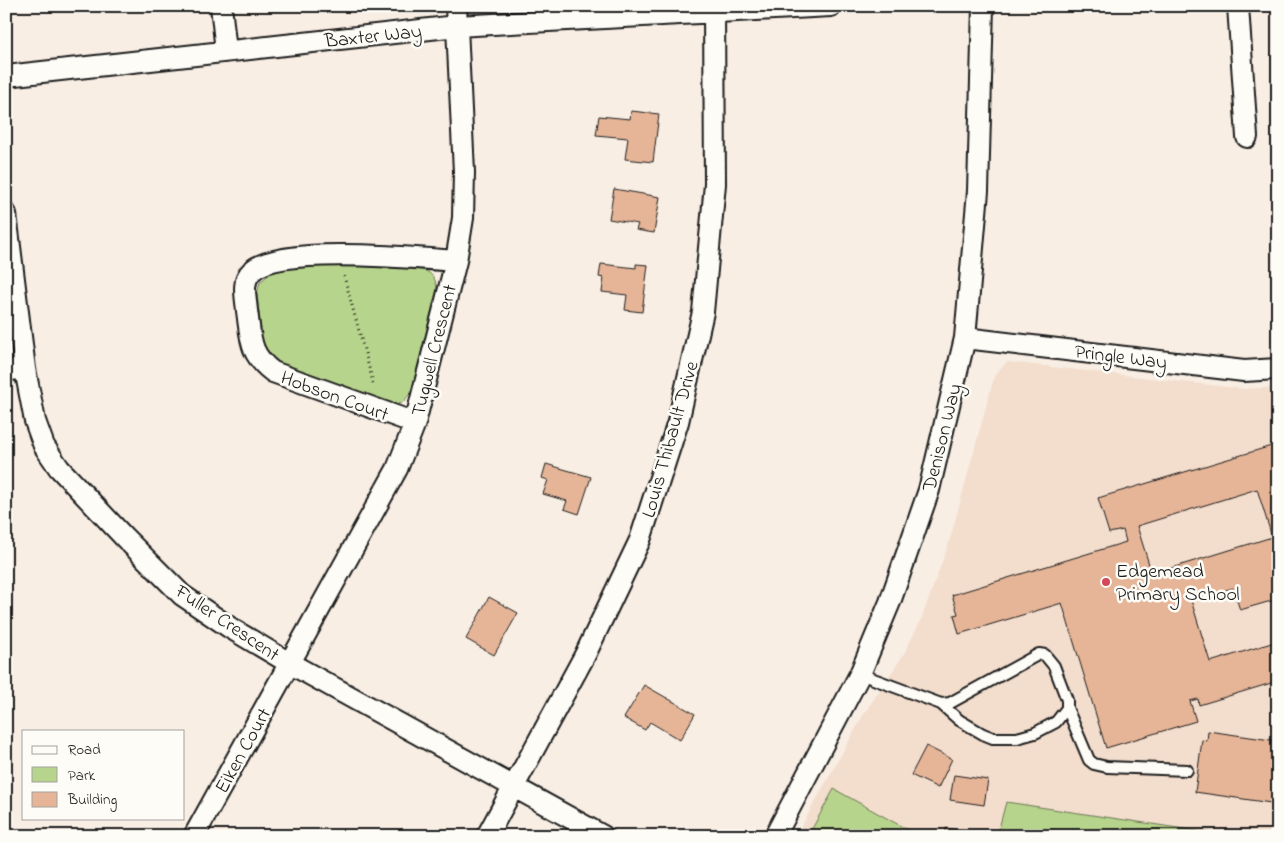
<svg xmlns="http://www.w3.org/2000/svg" width="1284" height="842" viewBox="0 0 1284 842" font-family="'Indie Flower',sans-serif">
<rect width="100%" height="100%" fill="#f8eee4"/>
<filter id="ink" filterUnits="userSpaceOnUse"><feTurbulence type="fractalNoise" baseFrequency=".02" numOctaves="2"/><feDisplacementMap in="SourceGraphic" scale="10" xChannelSelector="R" yChannelSelector="G"/><feConvolveMatrix kernelMatrix="1 2 1 2 8 2 1 2 1" color-interpolation-filters="sRGB"/></filter>
<g filter="url(#ink)">
<path fill="#f3ddcd" d="M1007 362 1245 389 1278 387V836H796L864 714 904 654 921 620 949 543 995 374Z"/>
<path fill="#b7d48c" stroke="#6a7854" d="M337 263 419 269C430 271 436 277 437 289L411 393 402 403 388 406 272 361 263 349 257 294 260 282 273 271Z
M834 789 919 836H808Z
M1006 802 1231 836H997Z"/>
<path fill="#e6b597" stroke="#1c1c1c" fill-rule="evenodd" d="M631 111 659 114 653 162 625 159 628 138 596 135 599 116 630 119Z
M614 189 660 197 654 233 636 230 638 224 609 219Z
M601 264 636 268V264L648 265 642 312 625 310 627 295 602 292 604 278 599 277Z
M1278 444V599L1240 610 1233 588 1191 600 1210 662 1278 641V681L1199 705 1198 699 1190 701 1196 721 1106 748 1062 603 959 634 954 615 958 614 952 595 1126 542 1123 530 1109 533 1098 498ZM1257 489 1272 537 1152 574 1137 526Z
M546 464 591 477 579 514 564 509 567 501 543 494 548 480 542 478Z
M489 597 518 613 494 655 466 639Z
M644 685 695 714 680 740 650 722 645 730 624 718Z
M1208 731 1278 741V804L1195 792 1202 740 1207 741Z
M926 746 952 759 938 788 911 775Z
M954 775 988 780 984 805 950 800Z
M946 828 979 834 978 836H945Z"/>
<g fill="none" stroke-linecap="round" stroke-linejoin="round">
<g stroke="#1c1c1c" stroke-width="14">
<path id="service" d="M860 674 941 704 959 720 983 734 993 738H1017L1035 733 1056 722 1067 708V700L1054 666 1045 655 1039 654 950 703 941 704
M1067 708 1089 760 1094 764 1107 767 1187 770"/>
</g>
<g stroke="#1c1c1c" stroke-width="24">
<path id="minor" d="M221 6 226 51
M1238 6 1247 137
M6 76 457 26 831 6
M6 214 25 369 35 421 44 446 59 468 124 537 182 595 232 629 291 664 603 836
M965 338 1244 371 1278 369
M6 370 25 369
M415 423 273 372C249 354 251 338 247 311 246 298 241 281 252 271 278 245 416 258 456 261
M194 836 397 469 415 423 456 261 463 218 464 172 456 6
M487 836 585 655 640 540 678 422 703 312 715 184 714 6
M775 836 860 674 890 602 929 490 965 338 978 191 983 6"/>
</g>
<path stroke="#1c1c1c" stroke-width="3" stroke-dasharray="1 4" stroke-linecap="butt" d="M344 276 374 386"/>
<use href="#service" stroke="#fdfcf7" stroke-width="10"/>
<use href="#minor" stroke="#fdfcf7" stroke-width="20"/>
</g>
</g>
<circle fill="#d1495b" stroke="#fdfcf7" stroke-width="2" cx="1106" cy="582" r="5"/>
<g text-anchor="middle" stroke-width="5" stroke-linejoin="round" paint-order="stroke">
<g font-size="20" fill="#1c1c1c" stroke="#fdfcf7">
<text transform="translate(373 35) rotate(-6)" y="7">Baxter Way</text>
<text transform="translate(433 350) rotate(-76)" y="7">Tugwell Crescent</text>
<text transform="translate(1121 356) rotate(7)" y="7">Pringle Way</text>
<text transform="translate(335 395) rotate(20)" y="7">Hobson Court</text>
<text transform="translate(941 437) rotate(-76)" y="7">Denison Way</text>
<text transform="translate(669 439) rotate(-74)" y="7">Louis Thibault Drive</text>
<text transform="translate(228 622) rotate(34)" y="7">Fuller Crescent</text>
<text transform="translate(242 750) rotate(-61)" y="7">Eiken Court</text>
</g>
<g font-size="20" fill="#1c1c1c" stroke="#fdfcf7" text-anchor="start">
<text x="1116" y="577">Edgemead<tspan x="1116" dy="23">Primary School</tspan></text>
</g>
</g>
<rect width="1284" height="842" fill="none" stroke="#fdfcf7" stroke-width="25"/>
<rect x="12" y="12" width="1259" height="817" fill="none" stroke="#1c1c1c" stroke-width="2" filter="url(#ink)"/>
<rect x="22" y="730" width="162" height="90" fill="#fdfcf7" stroke="#a3a29f"/>
<rect x="32" y="746" width="25" height="8" fill="#fdfcf7" stroke="#a3a29f"/>
<text x="68" y="754" font-size="15" fill="#1c1c1c">Road</text>
<rect x="32" y="767" width="25" height="15" fill="#b7d48c" stroke="#a3a29f"/>
<text x="68" y="780" font-size="15" fill="#1c1c1c">Park</text>
<rect x="32" y="792" width="25" height="15" fill="#e6b597" stroke="#a3a29f"/>
<text x="68" y="804" font-size="15" fill="#1c1c1c">Building</text>
</svg>
